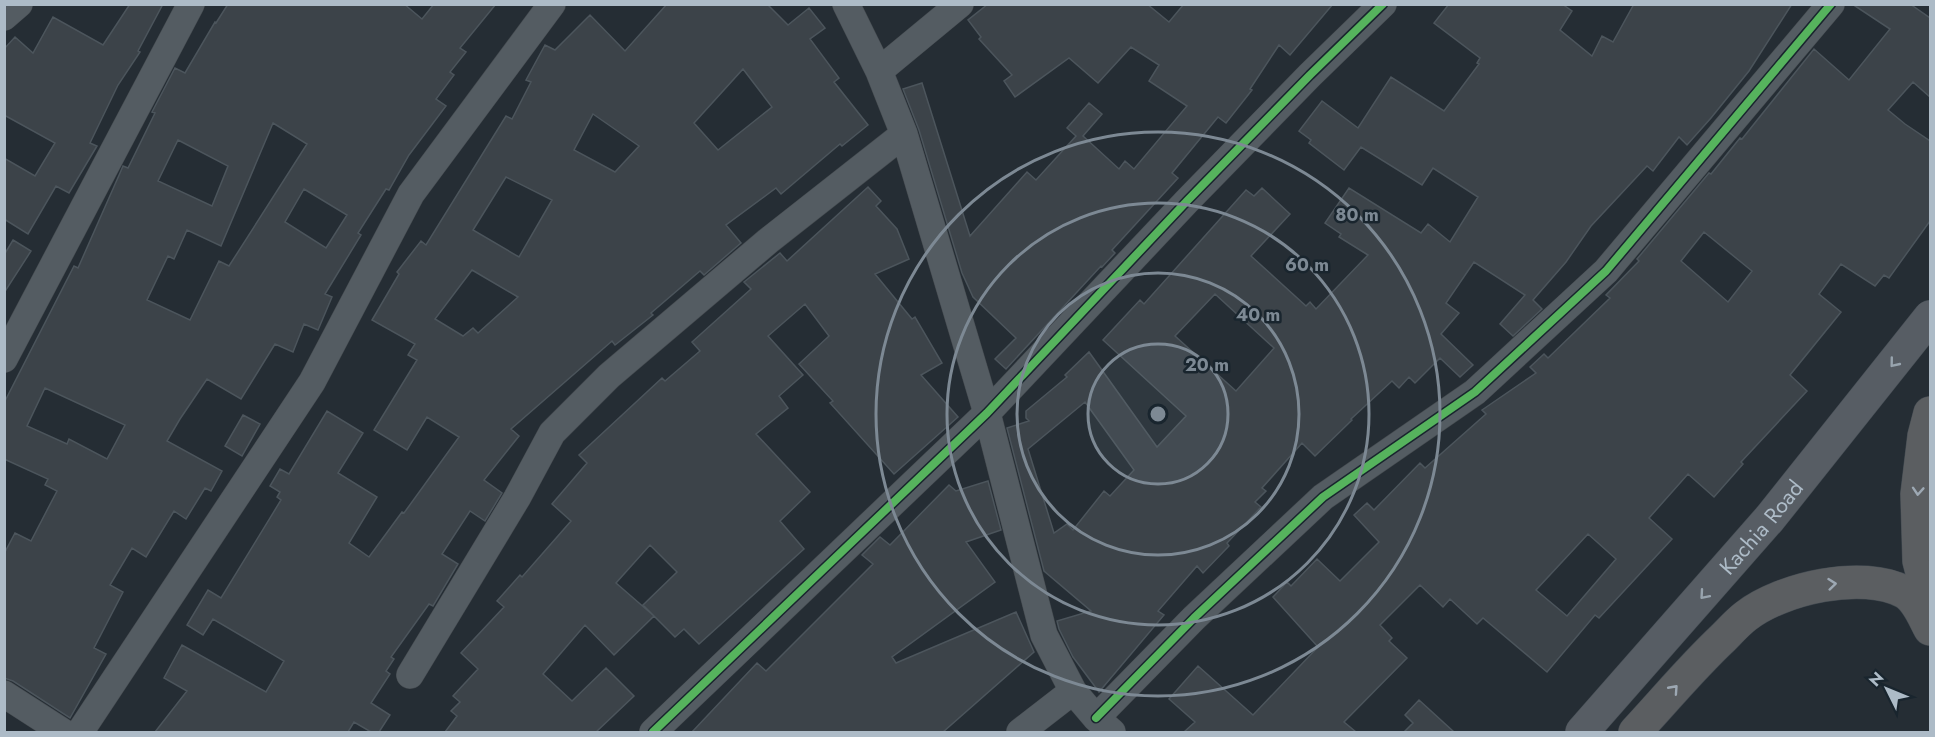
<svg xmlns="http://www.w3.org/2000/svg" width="1935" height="737" viewBox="0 0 1935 737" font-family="Jost,sans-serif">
<rect width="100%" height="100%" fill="#252d34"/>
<path fill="#3c4349" stroke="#4c555c" stroke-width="1.5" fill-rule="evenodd" d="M130 4H163L138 51 140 52 118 85 90 143 97 146 69 193 56 186 28 234 4 219V158L35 176 55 143 4 115V49L15 37 33 53 53 17 103 45Z
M228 4H404L422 19 434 4H496L460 48 466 52 450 72 454 75 436 99 446 106 409 155 389 190 386 189 358 233 361 235 325 294 332 297 318 330 304 324 293 352 275 344 241 399 207 379 180 419 167 441 222 471 211 491 205 488 186 519 174 511 146 557 132 548 110 585 123 592 94 648 106 654 70 718 13 681 4 678V554L15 533 31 541 57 491 45 485 48 479 4 459V403L74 266 78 268 120 173 123 166 128 168 155 113 152 112 175 68 185 73 215 22 216 23ZM273 123 307 144 229 266 219 261 190 320 147 300 168 256 174 259 187 230 221 246ZM178 140 228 166 212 206 158 181ZM304 189 347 215 326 248 285 222ZM45 388 125 425 107 459 69 439 67 444 27 426Z
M667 4H767L788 25 809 8 825 28 810 39 839 78 834 82 868 125 842 146 840 144 781 194 776 188 726 225 741 243 704 275 700 271 651 313 653 315 615 345 612 341 511 429 519 436 484 480 502 493 485 521 470 511 442 554 458 564 433 606 429 604 391 657 394 659 386 671 390 674 371 703 390 715 379 732H371L354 722 348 732H155L187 691 164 678 182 645 266 692 284 661 213 619 203 635 187 625 208 590 221 598 281 500 277 497 280 492 270 486 280 469 289 474 327 411 363 433 338 473 377 497 349 543 369 557 402 512 404 513 459 437 427 417 407 450 374 430 417 360 408 355 415 344 372 320 399 274 397 272 421 241 426 245 506 116 512 119 531 82 526 80 545 45 555 50 590 15 625 51ZM743 69 772 107 718 150 694 123ZM593 114 639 146 615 172 574 150ZM506 177 552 200 519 257 473 230ZM472 270 518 297 478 333 473 328 463 336 435 319Z
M988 4H1147L1169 22 1184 4H1333L1290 55 1279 45 1250 89 1252 90 1226 123 1218 117 1172 173 1178 178 1112 250 1115 253 1102 267 1101 266 1006 369 995 359 1016 338 973 297 962 273 919 130 903 89 922 83 970 236 1027 172 1036 180 1076 136 1067 128 1089 103 1102 114 1083 136 1119 169 1125 161 1134 169 1187 106 1149 81 1159 65 1131 47 1098 83 1069 58 1015 97 1004 81 1012 75 979 39 981 37 968 20Z
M1449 4H1562L1572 11 1560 30 1592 56 1602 36 1613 42 1634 4H1792L1749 71 1711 118 1687 145 1679 137 1653 171 1647 166 1591 226 1566 262 1533 300 1542 309 1513 336 1500 324 1525 295 1474 262 1446 303 1459 313 1441 334 1473 365 1460 377 1440 358 1415 383 1409 377 1399 388 1392 381 1351 419 1352 420 1315 456 1302 443 1262 488 1266 491 1255 502 1261 507 1227 543 1229 546 1203 573 1197 566 1158 611 1164 615 1099 692 1073 657 1059 629 1057 621 1091 611 1044 571 1007 428 1029 421 1026 418V411L1067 377 1065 375 1089 352 1157 447 1186 416 1103 340 1140 300 1144 304 1246 190 1254 196 1262 188 1290 214 1251 256 1306 306 1310 302 1316 309 1368 255 1339 237 1341 234 1325 223 1349 188 1421 233 1428 224 1450 242 1478 197 1433 168 1422 185 1361 147 1344 170 1309 143 1311 140 1299 131 1322 101 1358 128 1391 77 1444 111 1479 64 1477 63 1480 58 1434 23ZM1215 294 1274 348 1236 391 1175 336ZM1085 402 1134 470 1110 496 1104 491 1073 530 1067 524 1054 533 1028 449Z
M1852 4H1910L1930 18V97L1913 82 1888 110 1905 124 1930 141V221L1889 278 1884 275 1875 286 1841 264 1819 294 1841 312 1790 375 1807 391 1741 462 1743 464 1714 497 1688 474 1649 518 1672 539 1599 618 1595 615 1547 672 1483 618 1477 624 1450 599 1443 607 1420 585 1380 625 1392 638 1389 641 1407 658 1344 722 1356 732H1184L1195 722 1169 699 1198 666 1253 715 1318 647 1273 597 1287 582 1291 586 1317 559 1340 581 1379 542 1354 515 1367 503 1374 510 1420 463 1425 468 1486 414 1482 410 1536 373 1530 367 1544 354 1548 358 1610 298 1606 295 1639 261 1637 259 1709 173 1711 174 1740 138 1742 139 1814 49 1849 80 1890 29ZM1704 232 1752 271 1728 302 1681 261ZM1588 534 1616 559 1567 616 1536 590Z
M868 187 881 201 876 206 897 229 909 259 875 274 912 319 915 317 942 363 921 375 958 417 894 474 830 403 833 401 799 364 829 336 805 304 768 336 803 375 779 396 788 408 756 434 810 492 780 521 804 549 699 644 684 629 675 637 643 605 677 572 650 545 616 583 654 616 614 655 585 625 543 674 572 701 606 668 634 696 596 732H445L457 716 451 711 460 702 453 696 478 669 461 653 504 607 497 601 520 575 522 577 571 521 552 504 587 463 579 455 662 378 665 381 700 351 692 342 751 289 744 282 780 253 787 261Z
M13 240 31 251 4 293V255Z
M243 415 260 424 242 456 225 446Z
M988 481 1001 530 966 542 995 582 892 657 896 663 1016 612 1034 652 943 732H692L757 663 766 671 873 564 862 555 880 537 890 545 949 485 956 491Z
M1419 700 1454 732H1404L1413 723 1405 715Z"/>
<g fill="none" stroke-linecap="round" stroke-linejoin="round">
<g stroke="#43494e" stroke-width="28">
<path id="street" d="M846 4 879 71 904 134 987 413 1044 635 1073 691 1096 718 1112 732
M4 17 19 4
M879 71 960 4
M4 359 191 4
M410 675 517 498 552 433 609 376 768 241 904 134
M4 694 63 732
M1096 718 1194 618 1323 497 1475 392 1606 271 1831 4
M80 732 312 382 411 194 552 4
M653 732 987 413 1187 201 1310 75 1383 4
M1020 732 1073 691"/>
</g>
<g stroke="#424a51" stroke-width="34">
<g id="primary">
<path id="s1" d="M1582 732 1770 518 1930 317"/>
</g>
</g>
<g stroke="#414950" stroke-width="34">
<path id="highway" d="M1930 413 1924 436 1917 494 1919 561 1930 603
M1635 732C1664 701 1691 668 1723 638 1730 631 1738 622 1746 616 1782 588 1863 570 1904 592 1917 599 1923 616 1930 629"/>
</g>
<use href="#street" stroke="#545c62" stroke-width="27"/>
<use href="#primary" stroke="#575d64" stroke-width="33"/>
<use href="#highway" stroke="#5b5e61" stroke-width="33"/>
<g stroke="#19252e" stroke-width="11">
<path id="cycleway" d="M1096 718 1194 618 1323 497 1475 392 1606 271 1831 4
M653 732 987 413 1187 201 1310 75 1383 4"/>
</g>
<use href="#cycleway" stroke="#56b35d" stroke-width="8"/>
</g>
<defs><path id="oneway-chevron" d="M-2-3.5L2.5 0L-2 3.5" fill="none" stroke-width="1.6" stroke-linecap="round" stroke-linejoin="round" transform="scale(1.5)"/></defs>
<g stroke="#98a4ae">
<use href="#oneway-chevron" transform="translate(1894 363) rotate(129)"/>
<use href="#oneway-chevron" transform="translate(1704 595) rotate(131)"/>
</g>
<g stroke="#9da8b3">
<use href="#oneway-chevron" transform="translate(1918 491) rotate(94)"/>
<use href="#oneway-chevron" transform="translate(1832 584) rotate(-6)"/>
<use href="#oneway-chevron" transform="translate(1674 689) rotate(-48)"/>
</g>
<circle cx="1158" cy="414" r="70" fill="#7d8994" fill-opacity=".12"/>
<g fill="none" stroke="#7d8994" stroke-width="3">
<circle cx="1158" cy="414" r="70"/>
<circle cx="1158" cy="414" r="141"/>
<circle cx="1158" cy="414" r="211"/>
<circle cx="1158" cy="414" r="282"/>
</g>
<g text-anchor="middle" stroke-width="5" stroke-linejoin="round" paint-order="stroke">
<g font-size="22" fill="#adbbc7" stroke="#19252e">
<text dy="8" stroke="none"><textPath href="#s1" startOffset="272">Kachia Road</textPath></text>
</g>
</g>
<circle cx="1158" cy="414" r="9" fill="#7d8994" stroke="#19252e" stroke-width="3"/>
<g font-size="18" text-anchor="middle" font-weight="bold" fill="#7d8994" stroke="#19252e" stroke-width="5" stroke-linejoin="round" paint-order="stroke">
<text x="1357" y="221">80 m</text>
<text x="1307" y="271">60 m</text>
<text x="1258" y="321">40 m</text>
<text x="1207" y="371">20 m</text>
</g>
<rect width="1935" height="737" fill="none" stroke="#adbbc7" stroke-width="12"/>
<g transform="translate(1887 689) rotate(313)" stroke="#19252e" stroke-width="4.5" paint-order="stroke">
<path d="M0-4.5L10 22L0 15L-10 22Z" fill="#adbbc7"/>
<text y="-9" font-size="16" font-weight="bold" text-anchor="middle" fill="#adbbc7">N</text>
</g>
</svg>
